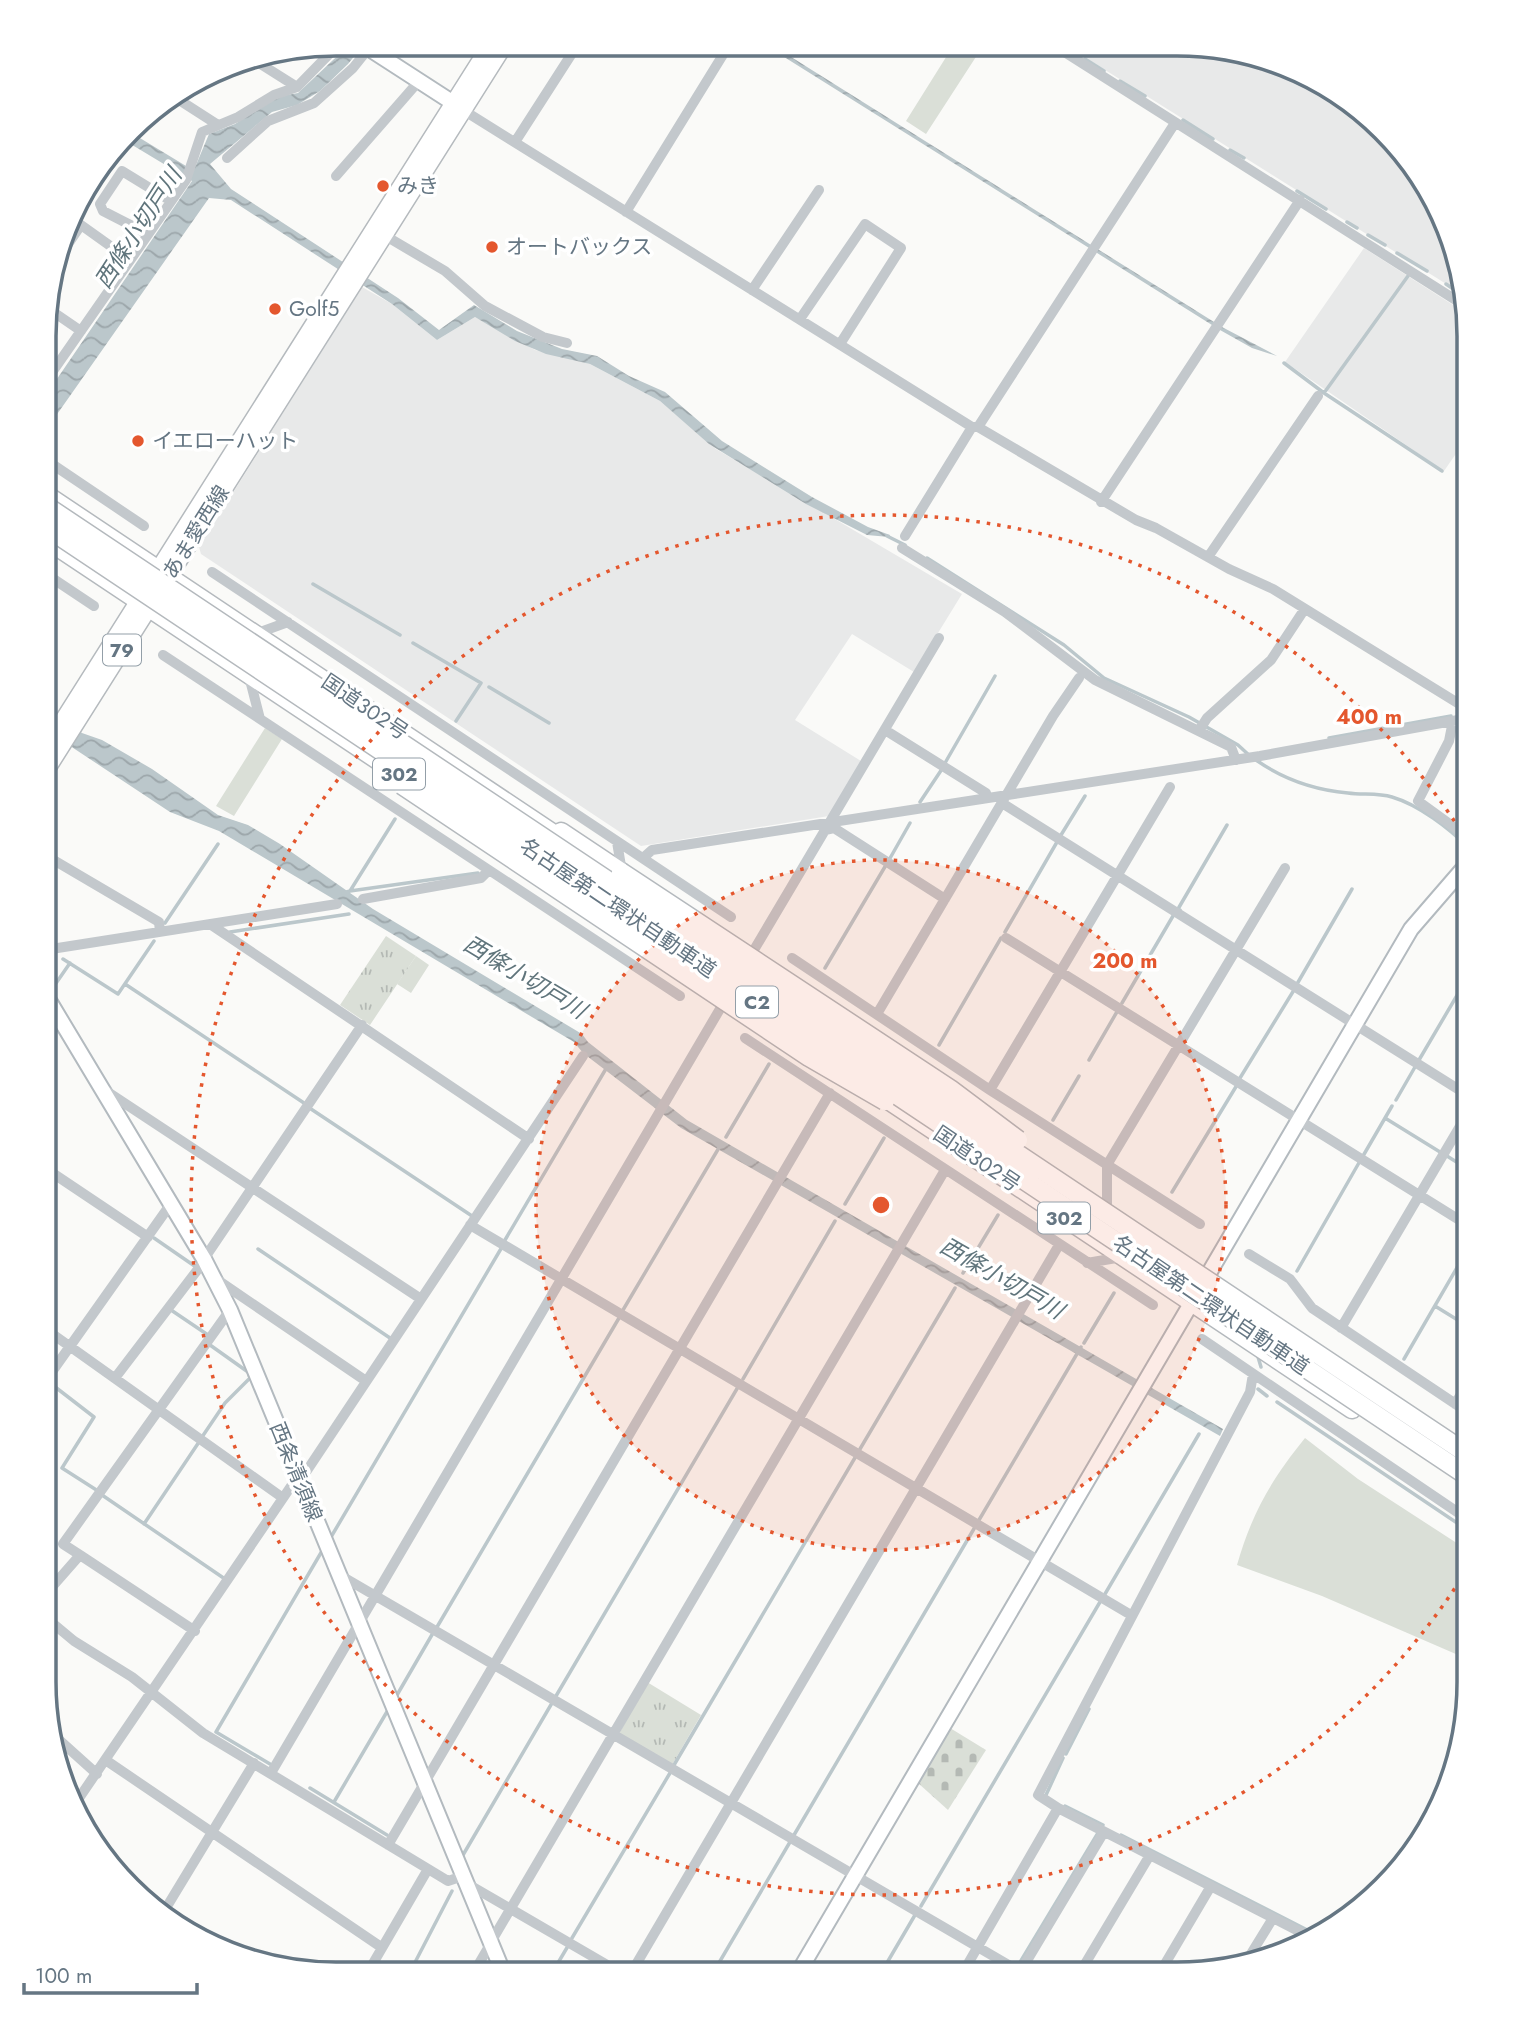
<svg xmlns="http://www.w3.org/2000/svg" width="1513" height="2018" viewBox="0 0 1513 2018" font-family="Jost,'Noto Sans JP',sans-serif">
<defs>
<pattern id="cemetery-stones" width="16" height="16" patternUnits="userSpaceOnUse" patternTransform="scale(1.75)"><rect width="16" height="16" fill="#dadfd7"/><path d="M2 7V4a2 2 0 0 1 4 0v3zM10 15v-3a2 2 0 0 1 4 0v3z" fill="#b4b9b4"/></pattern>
<pattern id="park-tufts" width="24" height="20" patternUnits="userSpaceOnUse" patternTransform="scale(1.75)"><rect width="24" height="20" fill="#dadfd7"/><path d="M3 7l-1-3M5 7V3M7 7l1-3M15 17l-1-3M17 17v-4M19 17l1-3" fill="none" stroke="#b4b9b4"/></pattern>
<pattern id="water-waves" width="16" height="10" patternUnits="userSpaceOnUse" patternTransform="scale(1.75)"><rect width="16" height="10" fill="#bbc7cb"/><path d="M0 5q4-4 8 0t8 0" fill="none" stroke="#9ca6aa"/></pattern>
</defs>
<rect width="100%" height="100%" fill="#fafaf8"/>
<path fill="#e8e9e9" d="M1067 46H1215L1288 66 1355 104 1439 206 1459 292Z
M1364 248 1464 312 1469 336V435L1444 471 1285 362Z
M362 287 392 304 437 340 475 317 535 350 590 364 660 401 716 449 962 594 914 672 852 634 795 720 861 761 829 816 641 846 201 554 199 547Z"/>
<path fill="#dadfd7" d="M953 46H983L926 134 906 121Z
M265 728 282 739 234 816 216 806Z
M416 956 429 965 411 993 397 984Z
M1305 1438 1358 1479 1469 1551V1651L1465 1658 1322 1596 1237 1565C1252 1513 1271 1480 1305 1438Z"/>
<path fill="url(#cemetery-stones)" d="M950 1728 986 1750 948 1810 918 1783Z"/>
<path fill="url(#park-tufts)" d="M386 936 416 956 370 1025 340 1005Z
M647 1682 701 1715 672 1765 619 1734Z"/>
<path fill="url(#water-waves)" d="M350 44H364L348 64 320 91 297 105 272 112 210 164 231 189 398 298 439 330 474 305 517 331 562 349 597 356 629 376 665 392 722 441 812 497 868 527 890 535 889 537 867 535 806 504 709 444 660 401 590 364 546 354 515 341 475 317 437 340 392 304 231 200 209 198 46 430V395L192 181 124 140 130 132 186 166 196 165 209 134 235 124 276 97 298 93Z
M765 45H772L1222 327 1277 356 1252 348 1220 330Z
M46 705 82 733 102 740 152 769 218 815 248 825 280 844 373 909 582 1034 588 1042 687 1120 1223 1429 1220 1436 681 1128 583 1053 574 1042 219 831 170 812 46 730Z"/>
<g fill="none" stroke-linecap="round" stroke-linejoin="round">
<path stroke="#bbc7cb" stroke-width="3.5" d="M1085 59 1104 71
M1120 81 1145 96
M1183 120 1213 139
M1230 150 1244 158
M1297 191 1326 209
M1347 222 1357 228
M1368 235 1385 245
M1397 253 1427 271
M1446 284 1459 293
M1284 363 1324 393 1408 276
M1324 393 1442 471
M887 536 905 545
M927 558 1064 645 1104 678 1189 717 1238 745 1250 756
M313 584 400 635
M413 643 481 683 456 721
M489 687 549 723
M1329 738 1451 716
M1256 760C1283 779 1316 790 1348 793 1362 795 1378 793 1392 797 1419 805 1449 828 1469 848
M945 763 995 676
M920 802 942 769
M1061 835 1085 796
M889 860 910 823
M350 891 478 873
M343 893 350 891 395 819
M1180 910 1178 909 1227 825
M165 923 218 844
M230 932 349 914
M1005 932 1057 842
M63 959 118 994 154 941
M825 968 886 865
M125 984 304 1103
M1297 984 1352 889
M52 989 70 963
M1122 1003 1173 916
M939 1045 1001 938
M1089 1060 1118 1010
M1419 1060 1469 975
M1240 1078 1294 990
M1396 1100 1415 1067
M311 1109 472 1216
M1385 1118 1440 1152
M1053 1120 1079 1076
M726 1137 769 1064
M1363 1156 1392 1106
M1447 1156 1469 1170
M1172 1192 1237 1085
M845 1204 884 1138
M154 1238 196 1267
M505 1240 607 1067
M258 1249 390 1338
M1297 1271 1360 1161
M963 1273 998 1215
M1435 1306 1469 1327
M171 1310 208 1335
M623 1310 720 1146
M1084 1343 1114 1293
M1258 1357 1261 1367
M1404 1359 1469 1247
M743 1379 835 1221
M50 1383 94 1417 62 1468 98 1491
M1258 1389 1267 1396
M1277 1402 1469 1531
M202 1437 225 1403 250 1378 248 1372 210 1345
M860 1449 955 1288
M102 1495 225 1579
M979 1520 1081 1347
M144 1524 199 1442
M331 1537 502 1247
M1105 1594 1199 1434
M437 1627 619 1318
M397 1695 433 1633
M556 1696 738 1387
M1066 1754 1089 1709
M270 1764 216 1732 322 1551
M674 1765 856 1456
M310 1788 387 1835
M1046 1795 1063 1758
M334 1802 388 1710
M1065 1806 1103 1825
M794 1835 975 1527
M1121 1835 1319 1936
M463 1855 552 1703
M921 1906 1100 1602
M572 1938 670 1773
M594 1963 610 1973
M1019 1964 1098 1833
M410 1972 452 1891
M552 1973 568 1946
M713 1973 790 1842
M881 1973 915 1915
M1013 1974V1973"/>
<g stroke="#b3babf" stroke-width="18">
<path id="secondary" d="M362 44 461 108
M45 994 204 1259 230 1310 503 1972
M143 1898 183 1929
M798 1973 1411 929 1469 862"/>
</g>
<g stroke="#b5babe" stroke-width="19">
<path id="primary" d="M45 749 491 44
M45 772 505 44"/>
</g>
<g stroke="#b4b9bd" stroke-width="21">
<path id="highway" d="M46 495 549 831 568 847
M46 539 420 788
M561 832 621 872
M875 1091 1352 1409"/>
</g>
<path stroke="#c3c8cc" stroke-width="10" d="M1055 46 1462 304
M251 58 297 87
M176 98 218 125
M463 110 972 427H978L1136 520 1156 528 1229 569 1273 589 1469 710
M515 142 578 44
M227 158 268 121 314 103 353 68 369 48
M336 176 419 81
M626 212 729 45
M148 234 103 211 100 204 122 171 171 201
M384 235 445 271 485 306 543 337 567 343
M62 253 81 225 130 260
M752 290 819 190
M46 307 81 331
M800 319 865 224 901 248 840 344
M46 381 186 180 202 132 238 117 274 95 297 87 339 44
M978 427 1175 123
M46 460 144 526
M46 473 51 499
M1101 502 1300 200
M905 536 972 427
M902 548 1005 612 1095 680 1231 747 1236 760
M46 556 64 552
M1208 557 1318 396
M212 572 731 917
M46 574 94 606
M255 634 288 622
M163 655 680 996
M249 676 260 719
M1453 721 1449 741 1418 801 1469 838
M1200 729 1207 718 1271 660 1304 610
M885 730 986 793 987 797
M1002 803 1469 1096
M825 830 834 828 945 899
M617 842 622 872
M45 855 159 922 160 932
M643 858 652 850 1260 756 1469 718
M363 899 481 878 488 871
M210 924 529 1139
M1006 938 1469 1226
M45 950 337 904
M792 958 990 1090 1200 1224
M748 960 939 638
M877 1014 1053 716 1079 678
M745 1038 1153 1305
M103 1089 421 1299
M990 1090 1170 787
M45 1168 148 1237
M45 1181 50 1172
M470 1225 1131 1615
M1107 1238V1165L1285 868
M1249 1254 1290 1279 1312 1308 1469 1413
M204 1259 362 1025
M1087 1263 1122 1257
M216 1279 366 1381
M44 1328 283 1498
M1341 1328 1469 1111
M1202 1339 1469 1520
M115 1378 205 1260
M44 1383 170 1205
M1455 1404 1469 1381
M300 1481 583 1056
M80 1555 195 1631
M338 1574 1024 1974
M44 1596 80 1555 63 1544 230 1310
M44 1616 74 1641 132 1677 203 1733 448 1881 463 1876
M57 1738 97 1774
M107 1761 381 1947
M271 1773 727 997
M73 1807 298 1476
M1058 1808 1314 1939
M388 1845 830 1093
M466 1883 621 1973
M163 1913 254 1763
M491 1942 945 1170
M1249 1957 1273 1918
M368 1972 428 1869
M474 1972 491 1943
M631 1973 1059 1245
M962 1974 1058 1808 1038 1795 1250 1392 1253 1374
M1019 1974 1104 1832
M1079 1974 1150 1855
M1159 1974 1211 1886"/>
<use href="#secondary" stroke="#fff" stroke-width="14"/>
<use href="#primary" stroke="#fff" stroke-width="16"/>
<use href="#highway" stroke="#fff" stroke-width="18"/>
<g stroke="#b4b9bd" stroke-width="21" stroke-linecap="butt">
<path id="highway-bridge" d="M46 506 1469 1455
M46 527 1469 1477
M402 785 809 1057 885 1101
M621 872 950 1089 1018 1140"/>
</g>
<use href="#highway-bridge" stroke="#fff" stroke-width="18"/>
</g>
<circle cx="881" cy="1205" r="345" fill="#e4572e" fill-opacity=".12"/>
<g fill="none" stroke="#e4572e" stroke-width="3.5" stroke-dasharray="3.5 7">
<circle cx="881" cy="1205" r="345"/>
<path d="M1466 1571A690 690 0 1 1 1466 839"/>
</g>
<g fill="#e4572e" stroke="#fff" stroke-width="2.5">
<circle cx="383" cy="186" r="7"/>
<circle cx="492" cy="247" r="7"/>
<circle cx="275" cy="309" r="7"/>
<circle cx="138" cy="441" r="7"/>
</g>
<g text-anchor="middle" stroke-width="7" stroke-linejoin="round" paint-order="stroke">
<g fill="#fff" stroke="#939fa8" stroke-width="2">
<rect x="103" y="634.5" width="38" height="31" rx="5"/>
<rect x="373" y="758.5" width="52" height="31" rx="5"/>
<rect x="736" y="986.5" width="42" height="31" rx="5"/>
<rect x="1038" y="1202.5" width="52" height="31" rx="5"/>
</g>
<g font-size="19" font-weight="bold" fill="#657683">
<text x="122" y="657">79</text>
<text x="399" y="781">302</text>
<text x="757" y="1009">C2</text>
<text x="1064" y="1225">302</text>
</g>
<g font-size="21" fill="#657683" stroke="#fff" text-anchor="start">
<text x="397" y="193">みき</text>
<text x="506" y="254">オートバックス</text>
<text x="289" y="316">Golf5</text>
<text x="152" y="448">イエローハット</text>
</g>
<g font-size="21" fill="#657683" stroke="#fff">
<text transform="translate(196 532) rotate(-58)" y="7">あま愛西線</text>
<text transform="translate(365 707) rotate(34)" y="7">国道302号</text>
<text transform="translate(618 908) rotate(34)" y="7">名古屋第二環状自動車道</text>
<text transform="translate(977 1159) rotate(34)" y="7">国道302号</text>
<text transform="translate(1211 1305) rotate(34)" y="7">名古屋第二環状自動車道</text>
<text transform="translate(296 1472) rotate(68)" y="7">西条清須線</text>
</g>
<g font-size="23" font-style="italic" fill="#60757c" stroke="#fff">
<text transform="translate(138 228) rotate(-57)" y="8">西條小切戸川</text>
<text transform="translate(525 977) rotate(31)" y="8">西條小切戸川</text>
<text transform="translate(1002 1278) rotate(30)" y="8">西條小切戸川</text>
</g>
</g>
<path d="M0 0H1513V2018H0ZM336 56H1177A280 280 0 0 1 1457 336V1682A280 280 0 0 1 1177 1962H336A280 280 0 0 1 56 1682V336A280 280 0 0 1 336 56Z" fill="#fff" fill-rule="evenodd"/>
<path fill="none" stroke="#657683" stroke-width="3.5" d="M336 56H1177A280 280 0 0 1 1457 336V1682A280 280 0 0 1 1177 1962H336A280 280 0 0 1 56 1682V336A280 280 0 0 1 336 56Z"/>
<circle cx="881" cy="1205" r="10" fill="#e4572e" stroke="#fff" stroke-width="3.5"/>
<g font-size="21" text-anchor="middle" font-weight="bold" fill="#e4572e" stroke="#fff" stroke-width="7" stroke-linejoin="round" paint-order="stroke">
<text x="1369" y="724">400 m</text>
<text x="1125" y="968">200 m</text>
</g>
<path d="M24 1983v10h173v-10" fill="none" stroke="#657683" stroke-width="3.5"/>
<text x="35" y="1983" font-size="21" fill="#657683" stroke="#ffffff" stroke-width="5" paint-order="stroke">100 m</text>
</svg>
